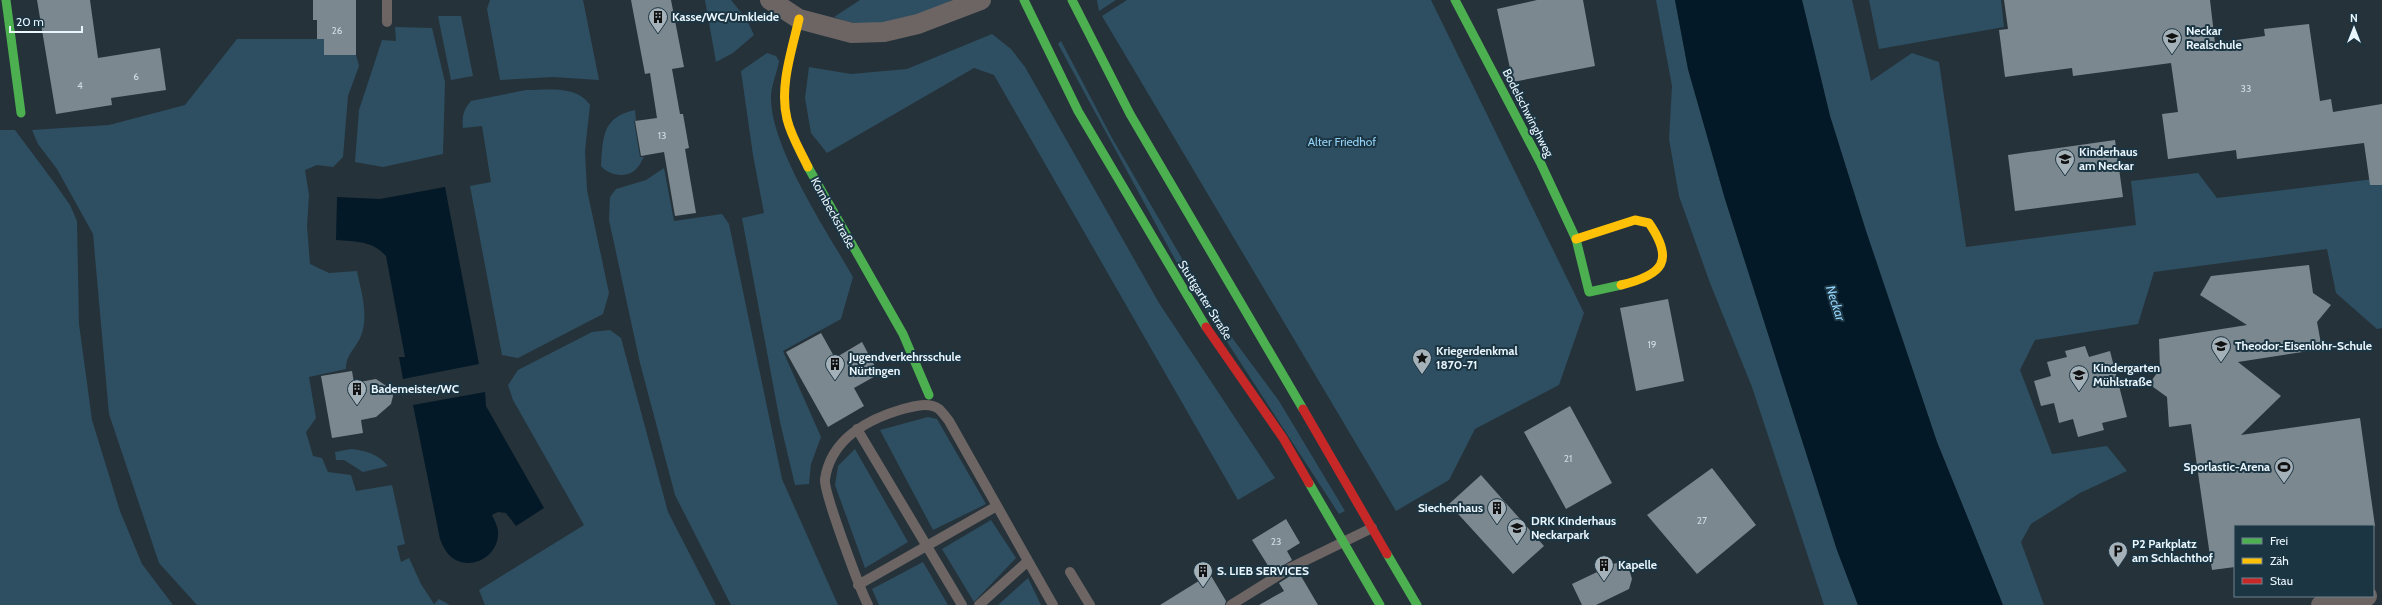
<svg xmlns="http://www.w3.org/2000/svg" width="2382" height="605" viewBox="0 0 2382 605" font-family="Cabin,sans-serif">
<rect width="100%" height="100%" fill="#25323a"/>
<path fill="#2e4f61" d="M490 0H583L599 80 553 77 500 80 487 9Z
M705 0H731L747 20 754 35 733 53 716 62Z
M860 0H952C912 23 879 34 834 17Z
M1097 0H1116L1099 11Z
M1127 0H1431L1584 313 1559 385 1475 429 1449 480 1396 511 1102 16Z
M1656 0H1675L1688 69 1725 199 1837 550 1858 605H1824L1752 387 1710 283 1679 196 1669 139 1672 86Z
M1802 0H1852L1871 81 1912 53 1939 62 1966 247 2136 225 2131 181 2198 173 2217 198 2382 178V328L2377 329 2336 293 2327 249 2154 272 2138 324 2035 340 2020 370 2052 454 2107 446 2127 471 2080 493 2031 524 2021 542 2044 605H2003L1937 442 1866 231 1830 116Z
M1869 0H2001L2004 27 1879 49Z
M438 16H461L473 76 451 80Z
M395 27 432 28 445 82 443 154 383 167 355 162 359 110 382 40 396 41Z
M992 34 1011 49 1025 67 1159 303 1275 478 1238 500 994 75 974 68 827 153 811 133 805 98 809 67 851 74 907 69Z
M237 39H324V55H356L359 66 348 96 343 157 333 167 317 165 305 170 309 195 307 226 310 264 329 273 357 271C361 291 369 315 361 336 356 348 345 356 346 369L309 377 316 418 306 432 313 456 322 458 328 472 351 475 356 491 392 485 405 544 397 546 401 562 409 558 421 584 434 604 439 599 450 605H197L159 563 109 414 93 234 57 169 38 144 32 130 109 125 185 105Z
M1061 41 1112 138 1213 312 1279 401 1345 511 1339 514 1184 276 1058 44Z
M767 53 776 56 779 61C777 73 771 86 771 97 770 147 828 233 853 277L841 319 783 351 821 437 811 464 809 484 795 485 780 422 742 218 764 213 753 155 741 71Z
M526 90C548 90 577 85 590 105L585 151 587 190 609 293 603 314 518 358 502 355 470 186 491 182 482 126 463 128C462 117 463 110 471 101Z
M635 110 636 121H634L640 157H644C642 160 640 165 637 168 628 179 609 176 601 166 603 137 602 117 635 110Z
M0 130H15L56 185 70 205 77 221 79 324 92 420 120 511 142 564 173 605H0Z
M664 168 674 221 722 214 729 224 782 479 838 605H731L675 495 640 363 609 220 610 197 616 189 646 180Z
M610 330 621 338 668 512 716 605H485L479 590 584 525 513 400 508 385 518 370 592 332Z
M928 417 937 419 986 504 933 530 880 430Z
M351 449C367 451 378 454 388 466L363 472 344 460H336L335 452Z
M855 449 908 542 865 568 835 485 838 466Z
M991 520 1016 558 974 602 942 549Z
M923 562 948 605H879L872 589Z
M1028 578 1041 605H998Z"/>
<path fill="#031927" d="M1675 0H1802L1830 116 1866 231 1937 442 2003 605H1858L1837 550 1725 199 1688 69Z
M445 187 479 364 403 379 399 357H405L386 256C372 240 355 242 336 240L337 197 380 199Z
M485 392 486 406 544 508 516 526 506 513 498 512 492 515C495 522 499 528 498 536 496 557 472 570 454 559 446 554 443 546 440 539L413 405Z"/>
<path fill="#7c888f" d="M37 0H90L98 58 160 48 166 90 111 98 112 105 56 114Z
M313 0H356V55H324V39H317V20H313Z
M631 0H671L684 67 672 69 680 114H683L689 148 685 149 696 213 675 216 664 152 641 156 635 121 657 118 650 73 645 74Z
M1537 0H1583L1595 66 1513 82 1497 9Z
M2004 0H2210L2215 43 2265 36 2264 29 2309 24 2320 101 2331 99 2333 112 2382 104V185H2370L2364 143 2237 159 2236 150 2168 159 2162 114 2178 112 2171 63 2073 76 2072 68 2005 77 1999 30 2008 29Z
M2115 140 2123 197 2015 211 2008 155Z
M2309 265 2313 293 2331 305 2317 322 2322 349 2238 362 2281 396 2241 435 2360 418 2375 526H2235V567L2212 570 2191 424 2169 427 2167 397 2149 384 2160 369 2159 339 2247 325 2200 295 2211 276Z
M1668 299 1684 381 1636 391 1620 308Z
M821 333 835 358 862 342 879 374 854 388 864 406 828 427 786 352Z
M2085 346 2089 357 2110 351 2127 417 2102 423 2104 430 2078 437 2073 419 2059 423 2054 403 2041 406 2034 381 2051 376 2047 362 2067 357 2065 351Z
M352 371 354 383 376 379 391 389 393 396 391 404 376 417 361 420 363 433 332 438 321 376Z
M1570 406 1612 483 1566 509 1524 432Z
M1712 468 1756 525 1697 574 1647 515Z
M1481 475 1544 546 1513 574 1449 504Z
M1286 519 1300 543 1287 551 1292 560 1272 572 1252 540Z
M1616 563 1624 565 1630 572 1632 579 1629 589 1596 605H1582L1572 584Z
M1298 571 1318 605H1259L1284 591 1279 583Z
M1210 574 1226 601 1225 605H1160Z"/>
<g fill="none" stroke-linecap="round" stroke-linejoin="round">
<path stroke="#6c6564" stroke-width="10" d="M387 22V0
M857 429 962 605
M1070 572 1090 605
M858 585 997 506
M868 605C860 589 823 491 825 479 831 439 868 419 903 409 914 406 929 402 939 409 942 412 946 417 949 421L1053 605
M979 605 1028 561
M1231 605 1290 568 1372 528"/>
<path stroke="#6c6564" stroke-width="20" d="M770 0 799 19 852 33 884 32 918 24 981 0
M2321 605 2367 596"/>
<path stroke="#4caf50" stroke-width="9" d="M6 0 21 113
M1024 0 1078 111 1206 327
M1072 0 1130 114 1303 409
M1455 0 1541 164 1576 239 1589 292 1621 285
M808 167 903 334 929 395
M1309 483 1380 605
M1387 554 1417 605"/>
<path stroke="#ffc107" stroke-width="9" d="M799 19C792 50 779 87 787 119 791 136 801 152 808 167
M1576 239 1635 220 1649 223C1675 261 1663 275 1621 285"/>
<path stroke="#c62828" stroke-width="9" d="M1206 327 1283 438 1309 483
M1303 409 1387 554"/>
</g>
<defs>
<g id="building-pin" transform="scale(1)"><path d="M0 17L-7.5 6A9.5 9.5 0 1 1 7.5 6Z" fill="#a5b1b9" stroke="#1c3543"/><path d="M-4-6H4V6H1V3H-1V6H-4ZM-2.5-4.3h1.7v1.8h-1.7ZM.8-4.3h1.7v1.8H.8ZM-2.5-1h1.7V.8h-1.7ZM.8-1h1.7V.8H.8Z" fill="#111"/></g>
<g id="school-pin" transform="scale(1)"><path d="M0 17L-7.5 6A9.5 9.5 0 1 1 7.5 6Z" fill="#a5b1b9" stroke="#1c3543"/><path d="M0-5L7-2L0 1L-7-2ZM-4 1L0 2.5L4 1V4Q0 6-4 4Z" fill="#111"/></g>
<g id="sight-pin" transform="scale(1)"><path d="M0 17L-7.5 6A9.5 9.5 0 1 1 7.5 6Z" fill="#a5b1b9" stroke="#1c3543"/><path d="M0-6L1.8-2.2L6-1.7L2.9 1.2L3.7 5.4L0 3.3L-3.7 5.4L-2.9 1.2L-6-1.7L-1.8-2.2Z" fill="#111"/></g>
<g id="stadium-pin" transform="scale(1)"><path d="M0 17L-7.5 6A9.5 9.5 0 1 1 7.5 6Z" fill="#a5b1b9" stroke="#1c3543"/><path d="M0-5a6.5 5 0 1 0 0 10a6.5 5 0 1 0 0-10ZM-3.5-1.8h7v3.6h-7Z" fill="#111"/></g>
<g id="parking-pin" transform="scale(1)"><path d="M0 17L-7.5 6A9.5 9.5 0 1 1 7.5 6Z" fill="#a5b1b9" stroke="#1c3543"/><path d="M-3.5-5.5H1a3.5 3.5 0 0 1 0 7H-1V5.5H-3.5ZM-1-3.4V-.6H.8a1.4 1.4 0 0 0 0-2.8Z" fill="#111"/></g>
</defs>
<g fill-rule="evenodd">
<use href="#building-pin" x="658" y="17"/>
<use href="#school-pin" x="2172" y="38"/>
<use href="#school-pin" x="2065" y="159"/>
<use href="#school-pin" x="2221" y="346"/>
<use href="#sight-pin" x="1422" y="358"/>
<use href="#building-pin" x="835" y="364"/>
<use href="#school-pin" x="2079" y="375"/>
<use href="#building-pin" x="357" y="389"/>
<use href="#stadium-pin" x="2284" y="467"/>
<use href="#building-pin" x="1497" y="508"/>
<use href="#school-pin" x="1517" y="528"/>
<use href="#parking-pin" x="2118" y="551"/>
<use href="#building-pin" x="1604" y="565"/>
<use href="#building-pin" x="1203" y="571"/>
</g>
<g text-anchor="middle" stroke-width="4" stroke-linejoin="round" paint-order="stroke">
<g font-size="10" fill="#cedae2">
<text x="337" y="34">26</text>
<text x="136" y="80">6</text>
<text x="80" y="89">4</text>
<text x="2246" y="92">33</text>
<text x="662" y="139">13</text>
<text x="1652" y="348">19</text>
<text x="1568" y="462">21</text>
<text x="1702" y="524">27</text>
<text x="1276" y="545">23</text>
</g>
<g font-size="12" font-weight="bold" fill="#eaf6fd" stroke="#1c3543" text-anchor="start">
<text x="672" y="21">Kasse/WC/Umkleide</text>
<text x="2186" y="35">Neckar<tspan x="2186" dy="14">Realschule</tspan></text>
<text x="2079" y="156">Kinderhaus<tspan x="2079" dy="14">am Neckar</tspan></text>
<text x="2235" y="350">Theodor-Eisenlohr-Schule</text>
<text x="1436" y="355">Kriegerdenkmal<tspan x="1436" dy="14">1870-71</tspan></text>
<text x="849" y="361">Jugendverkehrsschule<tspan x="849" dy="14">Nürtingen</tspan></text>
<text x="2093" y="372">Kindergarten<tspan x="2093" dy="14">Mühlstraße</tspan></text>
<text x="371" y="393">Bademeister/WC</text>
<text x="2270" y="471" text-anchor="end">Sporlastic-Arena</text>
<text x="1483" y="512" text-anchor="end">Siechenhaus</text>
<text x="1531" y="525">DRK Kinderhaus<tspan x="1531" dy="14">Neckarpark</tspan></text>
<text x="2132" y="548">P2 Parkplatz<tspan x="2132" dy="14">am Schlachthof</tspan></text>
<text x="1618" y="569">Kapelle</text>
<text x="1217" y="575">S. LIEB SERVICES</text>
</g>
<g font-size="12" fill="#eaf6fd" stroke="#1c3543">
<text transform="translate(1528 113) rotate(63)" y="4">Bodelschwinghweg</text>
<text transform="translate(833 213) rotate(61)" y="4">Kornbeckstraße</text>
<text transform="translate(1205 300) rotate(58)" y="4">Stuttgarter Straße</text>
</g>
<g font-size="12" fill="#92d1f5" stroke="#1c3543">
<text x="1342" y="146">Alter Friedhof</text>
</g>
<g font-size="13" font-style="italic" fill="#94d3f8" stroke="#1c3543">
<text transform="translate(1836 303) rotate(72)" y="5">Neckar</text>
</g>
</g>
<rect x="2234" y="525" width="140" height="72" fill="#1c3543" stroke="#6e828d"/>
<rect x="2242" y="538" width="20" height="6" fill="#4caf50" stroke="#6e828d"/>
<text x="2270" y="545" font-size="12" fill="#eaf6fd">Frei</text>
<rect x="2242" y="558" width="20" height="6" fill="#ffc107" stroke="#6e828d"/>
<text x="2270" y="565" font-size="12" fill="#eaf6fd">Zäh</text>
<rect x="2242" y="578" width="20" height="6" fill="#c62828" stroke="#6e828d"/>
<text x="2270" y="585" font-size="12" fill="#eaf6fd">Stau</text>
<g transform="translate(2354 28)" stroke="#1c3543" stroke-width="3" paint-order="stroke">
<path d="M0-3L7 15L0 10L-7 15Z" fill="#eaf6fd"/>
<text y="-6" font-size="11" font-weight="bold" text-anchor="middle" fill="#eaf6fd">N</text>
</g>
<path d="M10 26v6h72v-6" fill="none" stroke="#eaf6fd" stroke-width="2"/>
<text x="16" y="26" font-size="12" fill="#eaf6fd" stroke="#1c3543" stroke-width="3" paint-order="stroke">20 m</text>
</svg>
